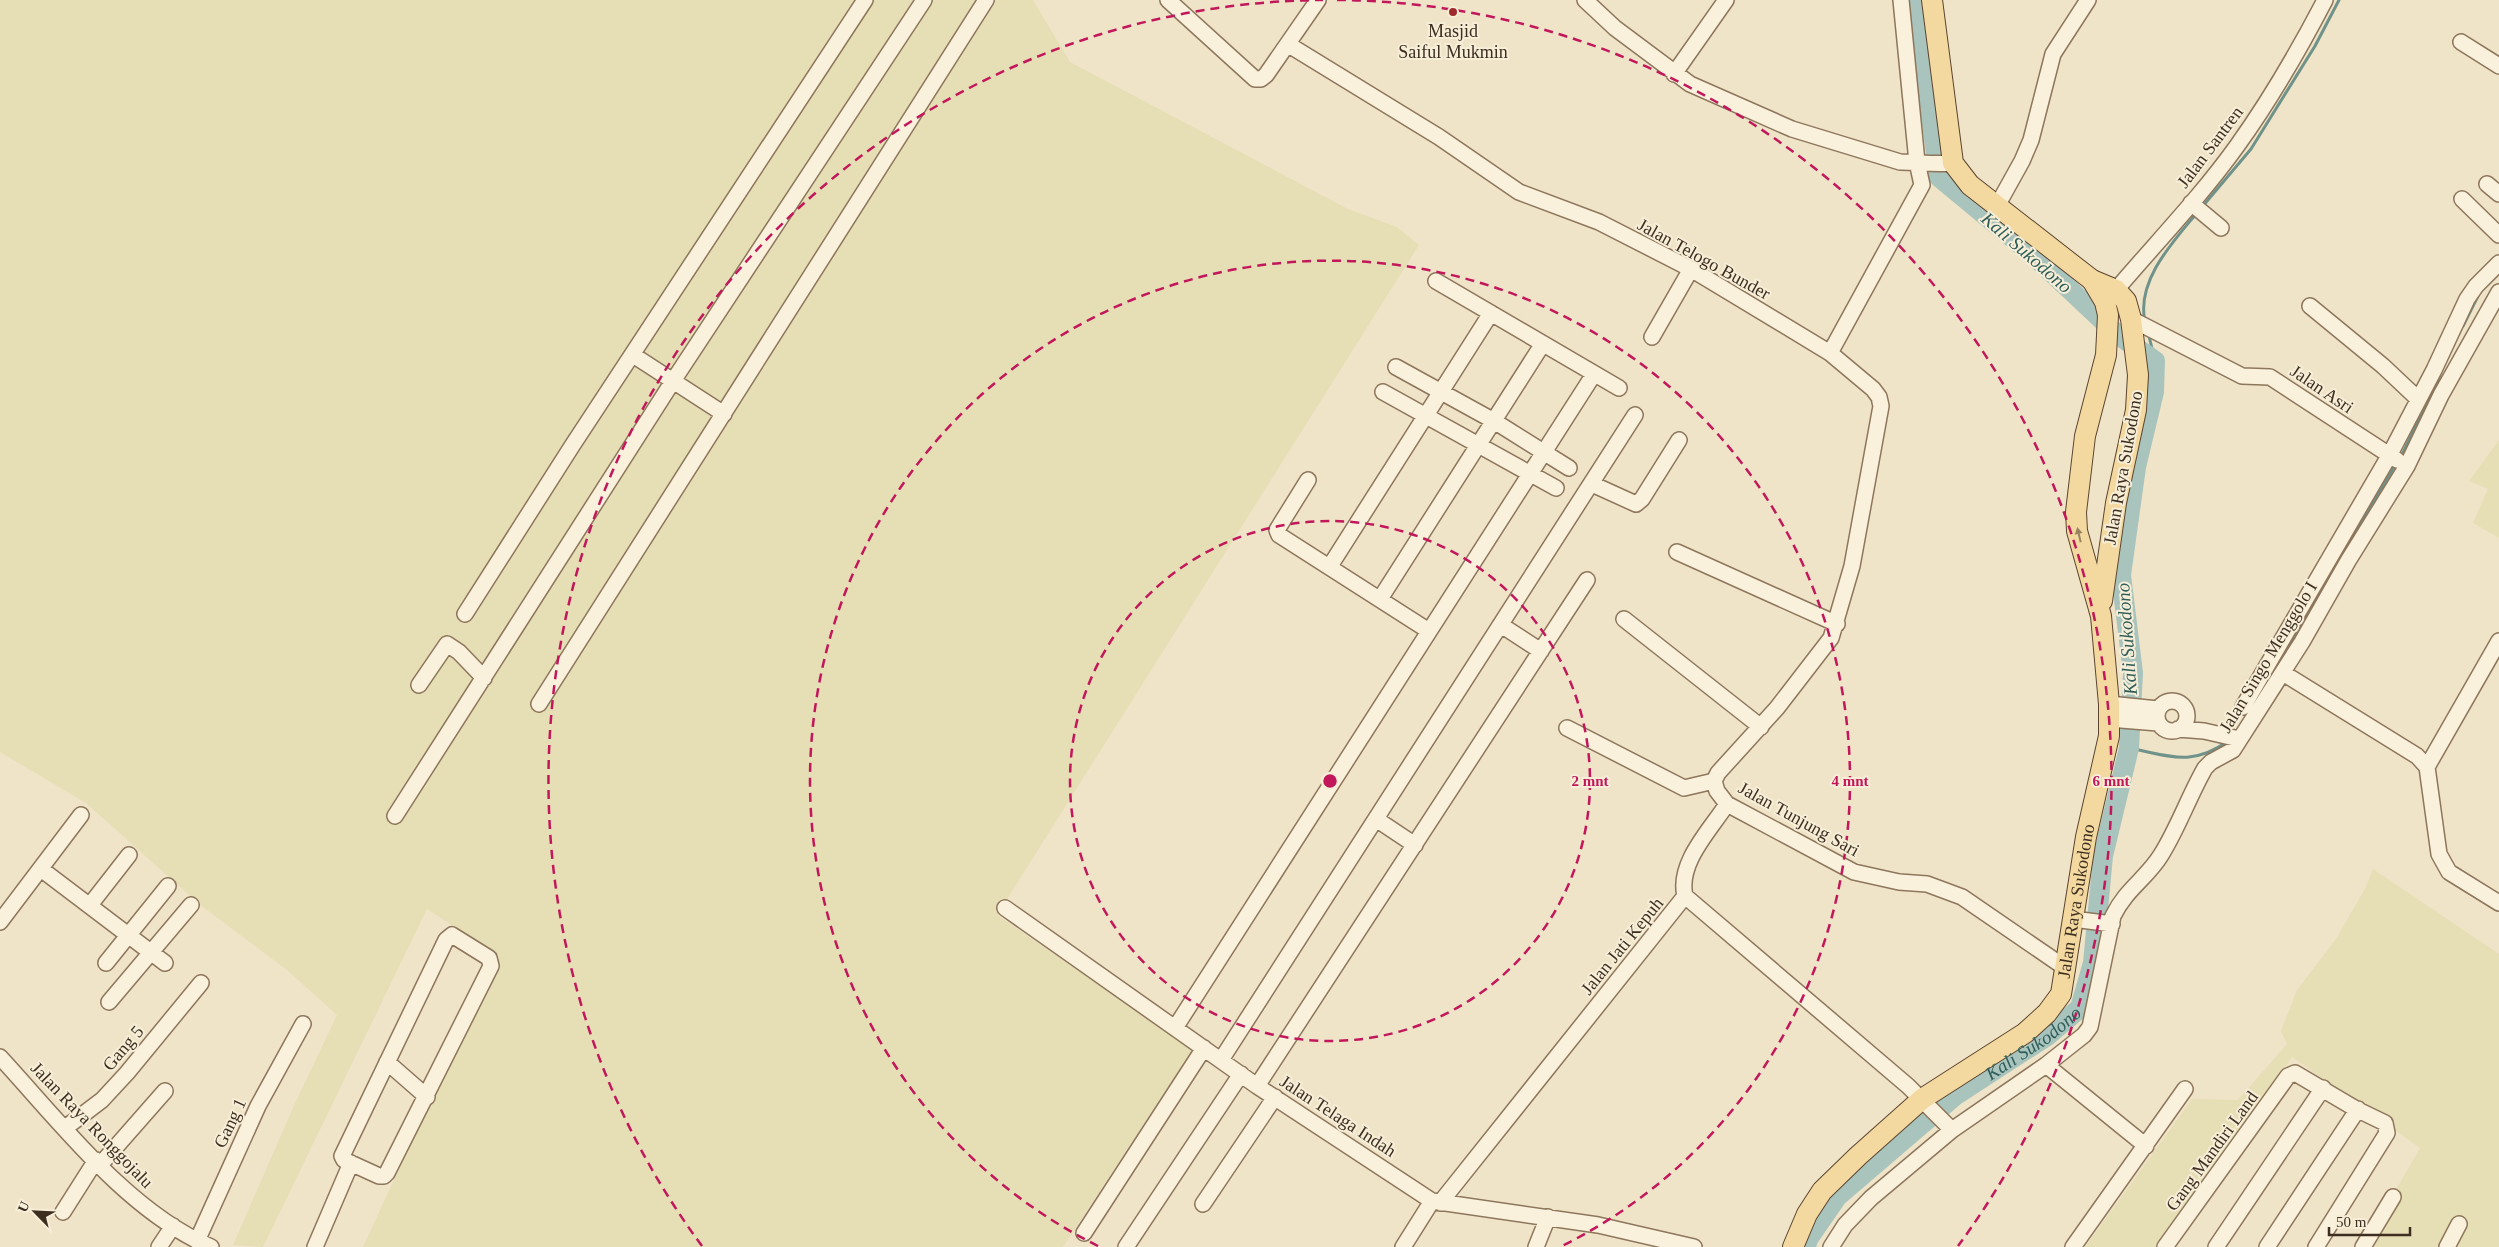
<svg xmlns="http://www.w3.org/2000/svg" width="2499" height="1247" viewBox="0 0 2499 1247" font-family="Georgia,serif">
<rect width="100%" height="100%" fill="#f0e4c8"/>
<path fill="#e6deb5" d="M0 0H1033L1070 62 1348 209 1397 227 1419 245 997 915 1193 1049 1063 1247H363L498 955 427 909 263 1247 233 1245 292 1110 337 1015 287 970 199 904 86 803 0 752Z
M2499 440V538L2473 523 2488 489 2469 481Z
M2373 869 2499 954V1247H2363L2420 1148 2292 1057 2158 1247H2085L2192 1099 2238 1100 2287 1044 2281 1031 2297 990 2336 939 2366 887Z"/>
<g fill="none" stroke-linecap="round" stroke-linejoin="round">
<path stroke="#6f938a" stroke-width="3" d="M2202 207 2251 149 2315 46 2339 0
M2145 322C2136 281 2172 243 2196 214
M2463 326 2478 296
M2148 332 2155 361
M2401 457 2439 377
M2283 657 2307 613 2396 464
M2129 748C2170 756 2192 767 2228 741"/>
<path stroke="#a9c4bc" stroke-width="20" id="s1" d="M1806 1247 1808 1239 1837 1197 1956 1095 2047 1036 2080 1008 2093 963 2103 856 2129 748 2133 673 2121 575 2136 467 2154 392 2155 361 2117 334 2032 254 1939 177 1916 0"/>
<g stroke="#8d765c" stroke-width="18">
<path id="minor" d="M1168 0 1255 79H1261L1266 75 1318 0
M1585 0 1615 28 1690 84 1792 129 1900 162C1919 162 1933 165 1953 163
M2461 42 2499 66
M1289 45 1439 137 1519 192 1599 222 1691 269 1830 353 1873 389 1879 397 1881 406 1852 566 1831 638 1777 708 1718 773 1714 781 1717 791 1727 804 1854 872 1899 882 1927 884 1962 897 2067 969
M1674 74 1726 0
M2487 184 2499 194
M2462 199 2499 235
M2191 203 2221 228
M1997 206 2022 161 2031 140 2053 54 2088 0
M1436 281 1619 388
M2110 297C2152 247 2199 199 2237 146 2270 100 2299 50 2325 0
M2310 306 2383 366 2418 399
M2131 319 2242 376 2270 377 2397 460
M1652 337 1691 269
M1830 353 1922 185 1917 162 1901 0
M633 355 724 414
M1396 367 1494 421 1569 468
M1383 392 1556 488
M1308 480 1280 525 1277 530 1279 535 1429 631
M1592 484 1636 504 1642 499 1679 440
M1677 552 1837 624
M1330 566 1491 313
M1380 599 1542 345
M465 614 572 446 865 0
M1624 619 1761 727
M1501 625 1541 651
M2283 673 2417 756 2427 767 2439 854 2449 872 2499 903
M419 685 447 644 459 652 484 678
M2157 716a15 15 0 1 1 30 0a15 15 0 1 1-30 0Z
M539 704 986 0
M2109 704 2158 709
M2243 707 2389 456 2434 370 2467 299 2476 286 2499 263
M2109 719 2158 723
M1567 728 1684 788 1714 781
M2178 729 2204 731 2239 739
M2427 767 2499 641
M1727 804C1711 829 1677 863 1685 896L1908 1086 1952 1130
M395 816 673 381 924 0
M1376 819 1415 845
M41 869 165 963
M90 905 129 855
M1005 908 1257 1086 1432 1201 1598 1225 1694 1247
M2073 919 2112 924
M0 922 81 815
M452 935 489 958 491 966 387 1173 384 1176H379L344 1160 342 1156 446 940Z
M106 963 168 886
M109 1002 191 905
M1175 1028 1594 374
M0 1057C60 1122 128 1212 211 1247
M1221 1060 1635 415
M387 1062 427 1097
M2046 1065 2146 1146
M1257 1086 1587 580
M65 1128 102 1100 127 1073 201 983
M100 1165 165 1091
M1440 1203 1685 896
M1203 1204 1275 1097
M63 1212 96 1160
M1084 1233 1204 1048
M197 1241 258 1106 303 1024
M159 1247 173 1226
M315 1247 351 1163
M1126 1247 1241 1074
M1403 1247 1432 1201
M1536 1247 1548 1217
M1831 1247 1845 1225 1871 1198 1952 1130 2046 1065 2084 1035 2090 1027 2113 916C2126 889 2147 878 2161 855 2178 828 2189 796 2205 768L2211 762 2233 750 2302 642 2348 561 2407 466 2441 395 2499 292
M2073 1247 2185 1089
M2165 1247 2288 1076 2295 1073 2356 1109 2385 1123 2387 1133 2316 1247
M2216 1247 2323 1088
M2267 1247 2358 1109
M2363 1247 2393 1197
M2447 1247 2459 1224"/>
</g>
<g stroke="#5b4430" stroke-width="22">
<g id="major">
<path d="M1932 0 1953 163 1970 185 2092 280 2116 290 2126 301 2131 319 2138 375 2136 410 2116 503 2102 601"/>
<path id="s2" d="M1793 1247 1807 1214 1822 1191 1858 1156 1922 1099 2025 1033 2047 1013 2061 994 2086 837 2109 736V704L2101 616 2077 531 2076 512 2085 436 2106 355 2108 315 2105 302 2092 280"/>
</g>
</g>
<use href="#minor" stroke="#faf1dc" stroke-width="15"/>
<use href="#major" stroke="#f3d9a0" stroke-width="20"/>
</g>
<defs><path id="oneway-solid" d="M-6-.8H1V-3.2L6.5 0L1 3.2V.8H-6Z" transform="scale(1.25)"/></defs>
<use fill="#988460" href="#oneway-solid" transform="translate(2079 535) rotate(-103)"/>
<g fill="none" stroke="#c2185b" stroke-width="2.5" stroke-dasharray="9 6">
<circle cx="1330" cy="781" r="260"/>
<path d="M1098 1246A520 520 0 1 1 1562 1246"/>
<path d="M702 1246A781 781 0 0 1 1323 0M1337 0A781 781 0 0 1 1958 1246"/>
</g>
<circle fill="#9e2a2b" stroke="#f7eed8" stroke-width="2" cx="1453" cy="12" r="5"/>
<g text-anchor="middle" stroke-width="4" stroke-linejoin="round" paint-order="stroke">
<g font-size="18" fill="#3d2e20" stroke="#f7eed8">
<text x="1453" y="37">Masjid<tspan x="1453" dy="21">Saiful Mukmin</tspan></text>
</g>
<g font-size="18" fill="#3d2e20" stroke="#f7eed8">
<text transform="translate(2210 147) rotate(-53)" y="6">Jalan Santren</text>
<text transform="translate(1704 259) rotate(29)" y="6">Jalan Telogo Bunder</text>
<text transform="translate(2322 389) rotate(34)" y="6">Jalan Asri</text>
<text transform="translate(2123 468) rotate(-80)" y="6">Jalan Raya Sukodono</text>
<text transform="translate(2268 657) rotate(-59)" y="6">Jalan Singo Menggolo I</text>
<text transform="translate(1799 819) rotate(29)" y="6">Jalan Tunjung Sari</text>
<text dy="6" stroke="none"><textPath href="#s2" startOffset="469">Jalan Raya Sukodono</textPath></text>
<text transform="translate(1622 946) rotate(-51)" y="6">Jalan Jati Kepuh</text>
<text transform="translate(123 1048) rotate(-50)" y="6">Gang 5</text>
<text transform="translate(1338 1116) rotate(33)" y="6">Jalan Telaga Indah</text>
<text transform="translate(230 1123) rotate(-65)" y="6">Gang 1</text>
<text transform="translate(92 1125) rotate(46)" y="6">Jalan Raya Ronggojalu</text>
<text transform="translate(2212 1151) rotate(-54)" y="6">Gang Mandiri Land</text>
</g>
<g font-size="19" font-style="italic" fill="#2f5d5a" stroke="#f7eed8">
<text transform="translate(2027 252) rotate(41)" y="7">Kali Sukodono</text>
<text transform="translate(2126 639) rotate(-94)" y="7">Kali Sukodono</text>
<text dy="7" stroke="none"><textPath href="#s1" startOffset="309">Kali Sukodono</textPath></text>
</g>
</g>
<circle cx="1330" cy="781" r="8" fill="#c2185b" stroke="#f7eed8" stroke-width="2.5"/>
<g font-size="15" text-anchor="middle" font-weight="bold" fill="#c2185b" stroke="#f7eed8" stroke-width="4" stroke-linejoin="round" paint-order="stroke">
<text x="1590" y="786">2 mnt</text>
<text x="1850" y="786">4 mnt</text>
<text x="2111" y="786">6 mnt</text>
</g>
<g transform="translate(35 1212) rotate(294)" stroke="#f7eed8" stroke-width="4" paint-order="stroke">
<path d="M0-4L9 19L0 12L-9 19Z" fill="#3d2e20"/>
<text y="-8" font-size="14" font-weight="bold" text-anchor="middle" fill="#3d2e20">U</text>
</g>
<path d="M2329 1227v8h81v-8" fill="none" stroke="#3d2e20" stroke-width="2.5"/>
<text x="2336" y="1227" font-size="15" fill="#3d2e20" stroke="#f7eed8" stroke-width="4" paint-order="stroke">50 m</text>
</svg>
